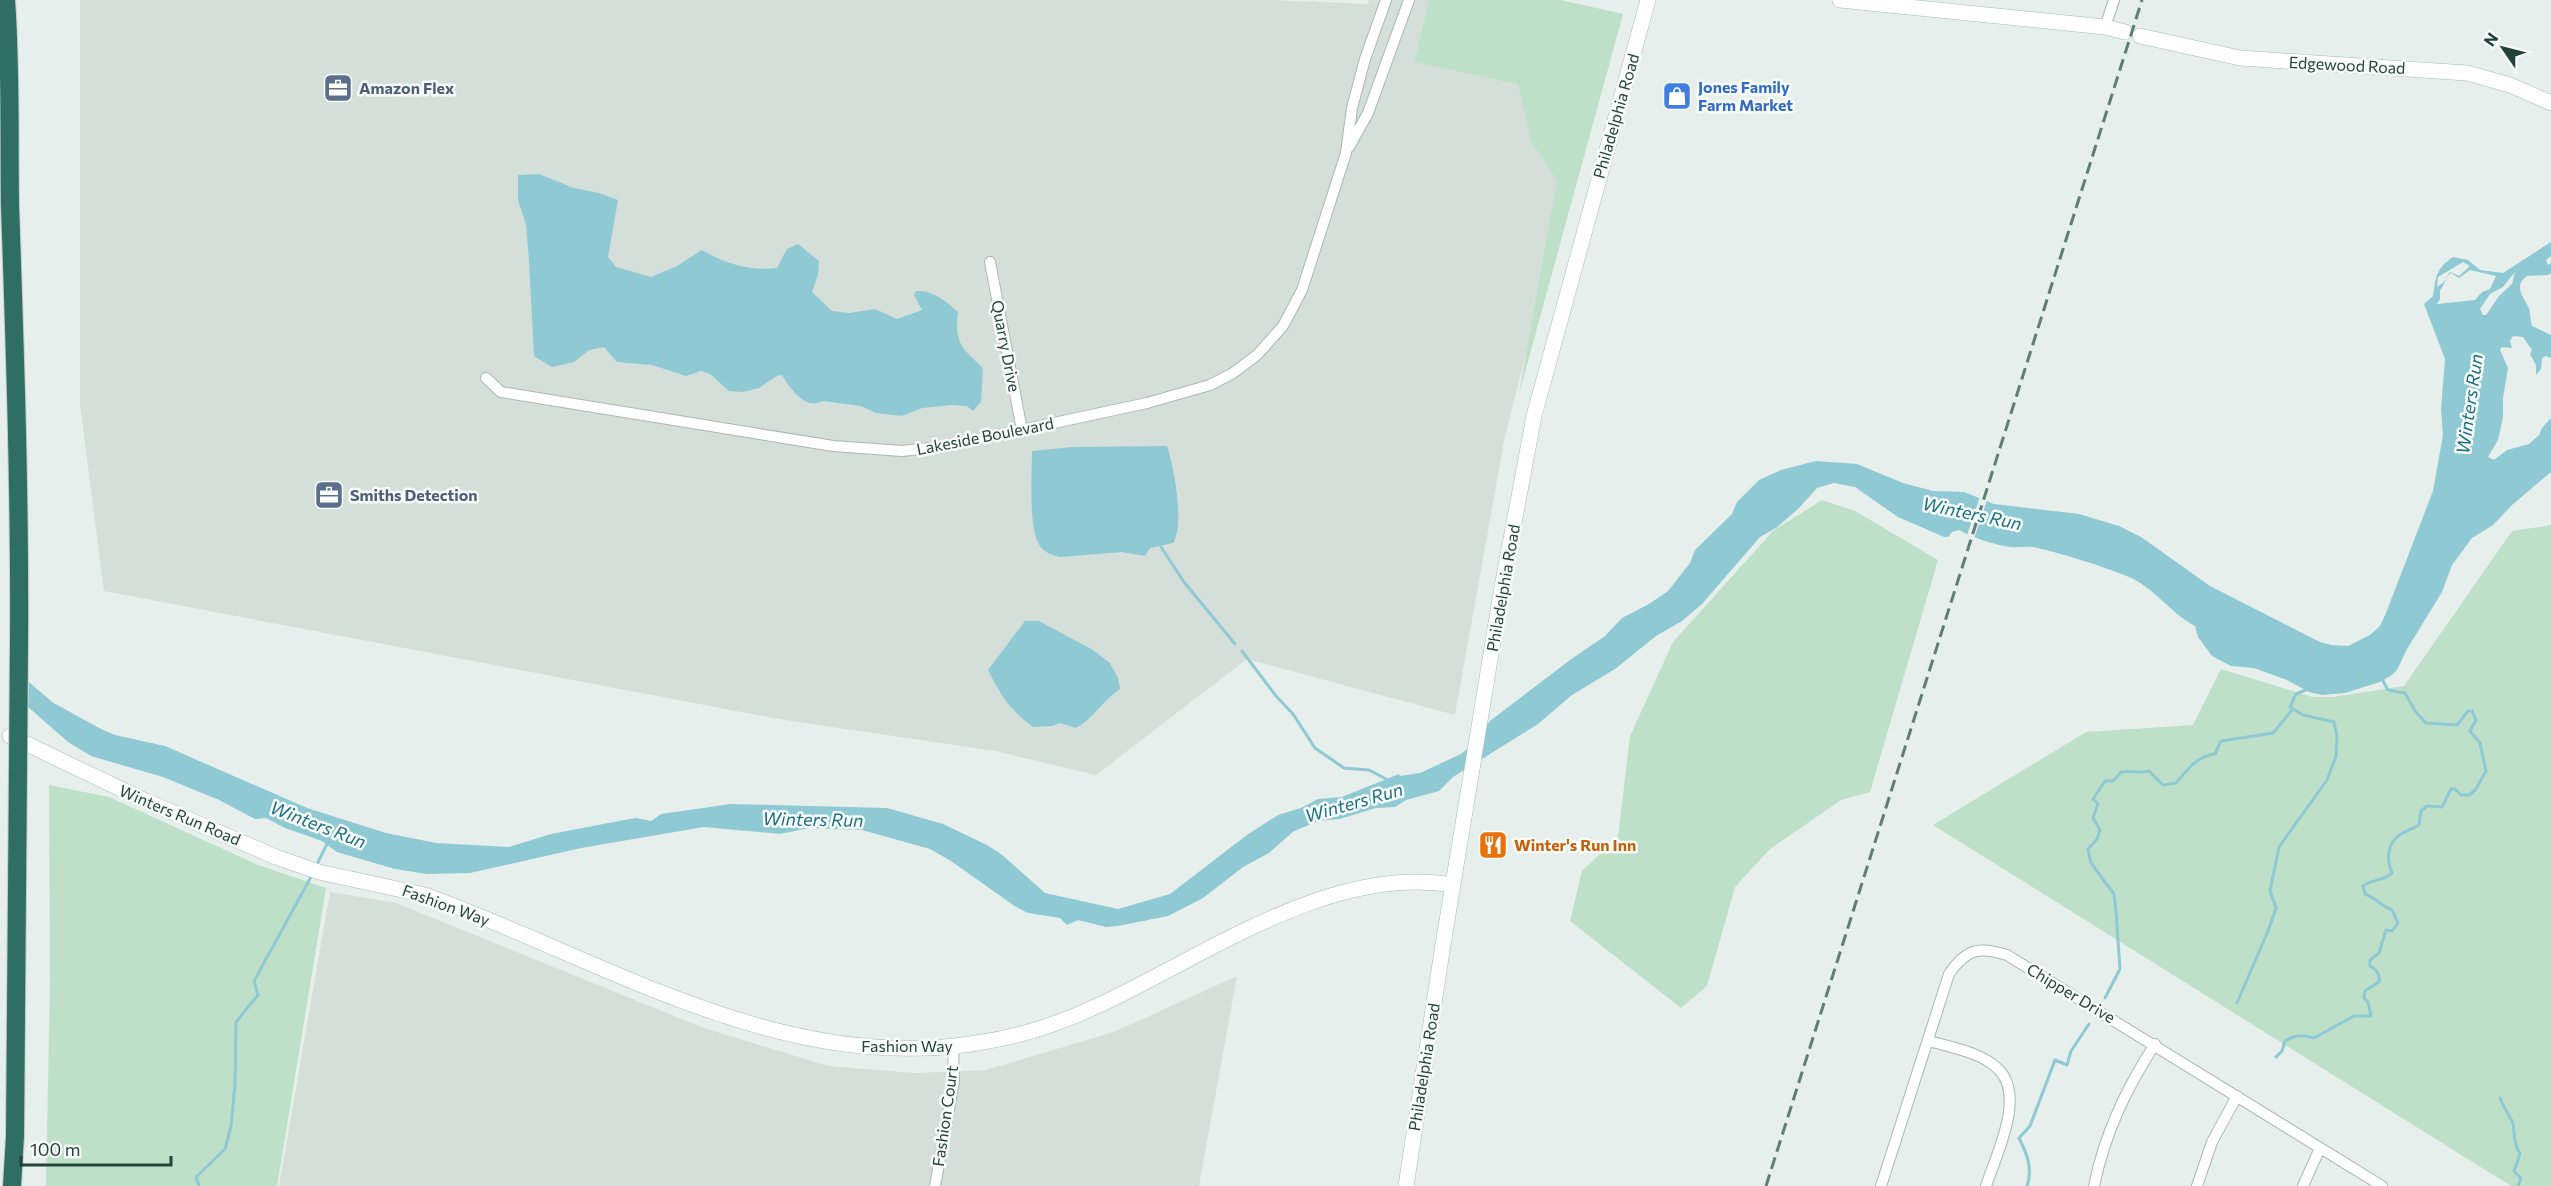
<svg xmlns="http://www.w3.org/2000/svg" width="2551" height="1186" viewBox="0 0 2551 1186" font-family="Commissioner,sans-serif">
<rect width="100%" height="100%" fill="#e6efeb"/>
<path fill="#d4dfda" d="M80 0H1271L1367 4 1369 0H1429L1414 61 1529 86 1567 191 1504 441 1455 715 1247 659 1096 775 995 751 778 719 104 591 80 404Z
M330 892 396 903 704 1028 828 1066 915 1073 986 1070 1114 1032 1237 976 1199 1186H279Z"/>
<path fill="#bfe0c8" d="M1429 0H1561L1623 14 1519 394 1557 180 1531 141 1518 84 1414 62Z
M1822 500 1855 511 1938 560 1870 792 1841 800 1770 849 1735 887 1707 986 1681 1008 1570 921 1582 871 1618 837 1630 736 1673 642 1773 531Z
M2551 525V1186H2511L1933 825 2086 732 2193 725 2221 669 2312 697H2333L2404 686 2512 531Z
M49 785 109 797 258 865 326 888 277 1186H46L50 982Z"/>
<path fill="#8ec9d4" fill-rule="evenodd" d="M539 174 574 188 599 193 618 200 608 257 616 267 651 277 677 266 702 250C726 264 749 271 777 268L787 249 798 244 819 261 818 275 812 292 832 311 849 313 875 309 897 319 922 310 914 295 916 291C933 290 946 301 958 312 954 343 962 348 983 368L981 402 973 411 967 406 952 405 922 408 902 416 876 413 861 406 823 401C805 411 790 388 782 375L777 376 759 388 743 392 729 391 710 374 701 371 686 376 652 365 617 362 604 347 589 350 574 362 552 367 534 356 529 261 526 224 518 200V175Z
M2551 242V256L2546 260 2548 265 2551 263V273L2548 275 2527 276C2514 285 2522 295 2528 306 2531 312 2530 320 2532 326L2551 335V358L2546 356 2542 358 2541 369 2536 375V365L2530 354 2532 350 2523 337 2513 336 2510 341 2512 348 2502 347 2500 350 2508 368 2503 398V417L2498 440 2488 457 2494 460 2507 450 2529 444 2539 435 2542 428 2551 418V472L2512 505 2493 525 2472 538 2452 565 2442 592 2407 649 2397 670 2392 675 2380 682 2345 693 2322 695 2309 692 2287 680 2254 668 2231 666 2212 656 2198 637 2195 626C2170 613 2155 588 2129 577 2099 565 2065 554 2033 547 2025 546 2018 548 2010 547 1992 544 1974 538 1959 530L1952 532 1948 537H1944L1898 517 1855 487 1834 483 1817 488 1798 509 1776 528 1760 537 1702 604 1682 621 1656 636 1615 669 1572 695 1538 724 1453 777 1439 791 1406 800 1395 807 1376 808 1340 819 1319 821 1294 831 1269 853 1243 867 1203 898 1168 916 1118 926 1106 927 1078 920 1067 925 1060 918 1028 913 1016 907 951 861 930 849 862 830 809 828 780 834 704 827 581 848 470 873 427 874 395 869 337 852 322 841 285 828 266 818 255 819 219 800 163 777 91 756 68 742 10 691 0 657 52 702 99 728 115 735 165 746 307 808 386 833 436 843 509 847 551 834 619 821 636 818 651 821 661 814 731 804 887 808 943 824 987 845 1001 854 1045 893 1118 909 1170 894 1247 835 1278 815 1301 808 1318 799 1342 797 1399 774 1400 776 1420 773 1461 754 1473 744 1490 721 1570 660 1605 636 1622 618 1649 604 1668 591 1690 563 1695 550 1732 514 1737 502 1759 480 1781 470 1816 461 1857 464 1903 483 1933 491 1964 492 1994 504 2079 514 2119 526 2141 537 2210 586 2320 642 2331 645 2348 646 2370 635 2380 626 2386 613 2433 491 2443 435 2441 409 2445 359 2424 304 2433 296C2436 278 2435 269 2453 257L2468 260 2480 270 2503 273ZM2463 262 2470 266 2459 276 2450 272 2444 282 2437 287 2438 277ZM2470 270 2496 276 2490 289 2482 292 2475 300 2437 304 2440 299V290C2445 285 2445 277 2451 273L2459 278ZM2515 272 2512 284 2499 296 2486 315H2483L2480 309 2490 294 2503 287Z
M1167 446C1174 467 1185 525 1173 543L1150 548 1145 556 1122 552 1060 557C1052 555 1045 553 1040 546 1028 530 1032 473 1032 451L1073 447Z
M1025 621H1039L1093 650 1110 663 1118 678 1120 689C1102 701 1094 718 1076 728L1060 723 1052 726 1033 727C1009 709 1002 697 988 670Z"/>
<path fill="#e6efeb" d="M1980 497 1987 500 1974 539 1966 538Z
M0 654 29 678 28 712 0 688Z"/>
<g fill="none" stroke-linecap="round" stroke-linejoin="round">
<path stroke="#8ec9d4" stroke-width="3" d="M1161 547 1184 582 1235 644
M1242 651 1276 696 1293 714 1315 748 1344 768 1369 770 1386 779
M317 864 327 844
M2105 998 2120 969 2116 912 2114 894 2091 863 2088 849 2097 839 2100 830 2093 818 2098 804 2093 799 2105 781H2113L2121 772C2133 770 2137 774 2149 771L2163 785 2176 783C2187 770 2197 756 2215 754L2221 741 2273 733 2293 709
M2237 1003 2268 931 2276 908 2270 891 2279 847 2327 780 2336 756 2337 736 2334 722 2303 715 2290 707 2296 694 2308 689
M2276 1057 2282 1051 2285 1041C2296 1034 2302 1035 2314 1038L2354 1016H2371L2368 1002 2364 998 2365 991 2379 982C2380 974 2377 970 2370 966V960L2379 953 2386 930 2392 931 2398 923 2392 910C2381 906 2376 898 2365 894L2363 886C2372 879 2384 881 2392 873 2386 859 2387 843 2401 834 2407 830 2413 829 2419 825L2421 811 2427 806 2442 807 2451 789H2455L2461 795H2469L2476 789 2486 771 2480 743 2470 731 2476 720 2472 711H2468L2457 725 2426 723 2415 711 2405 693 2388 690 2381 677
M2500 1098C2503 1107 2508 1113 2512 1121 2516 1129 2511 1139 2520 1154L2514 1171 2521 1178 2518 1186
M199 1186 196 1177 225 1149 231 1126 235 1084 236 1022 258 995 254 981 311 877
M2027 1186C2033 1168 2027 1154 2019 1138L2030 1126 2055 1060 2067 1065 2071 1051 2089 1024"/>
<g stroke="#a8b8b2" stroke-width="12">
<path id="street" d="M2105 27 2114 0
M1349 147 1368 113 1409 0
M990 262 1022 430
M486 378 501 392 833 446 902 451 946 446 1054 423 1147 403 1210 385 1233 373 1257 355 1283 326 1302 290 1346 153 1352 108 1365 59 1386 0
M1929 1041C1950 1047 1980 1052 1997 1068 2027 1094 1996 1155 1986 1186
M935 1186 954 1081 953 1047
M1881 1186 1949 974C1966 949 1979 946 2007 955L2382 1186
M2094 1186C2105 1133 2126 1089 2155 1044
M2197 1186 2212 1142 2237 1096
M2303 1186 2320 1148"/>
</g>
<g stroke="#a4bbb3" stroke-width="16">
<path id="secondary" d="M1840 0 2105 27 2125 32
M2140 36 2240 58 2467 73 2510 85 2551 103
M10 736 146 801 276 857 319 872 425 895C602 959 781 1075 977 1043 1019 1037 1059 1024 1097 1006 1204 957 1330 864 1453 885
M1406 1186 1442 951 1502 587 1534 416 1648 0"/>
</g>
<g stroke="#c2cac8" stroke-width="20">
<path id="highway" d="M6 0C11 68 9 137 10 205 15 351 20 496 19 642
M12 1186 15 1136 18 767"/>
</g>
<use href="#street" stroke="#fff" stroke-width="10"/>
<use href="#secondary" stroke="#fff" stroke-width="15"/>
<use href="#highway" stroke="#2f6f62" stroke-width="18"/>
<path stroke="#5f7d75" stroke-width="3" stroke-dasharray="12 6" stroke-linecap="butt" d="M1766 1186 2142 0"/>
<g stroke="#c2cac8" stroke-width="20" stroke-linecap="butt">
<path id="highway-bridge" d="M18 767 19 642"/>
</g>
<use href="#highway-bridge" stroke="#2f6f62" stroke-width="18"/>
</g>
<defs>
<g id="office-square" transform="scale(1.5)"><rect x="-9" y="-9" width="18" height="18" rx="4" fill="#5c6f8a" stroke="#f7fbf9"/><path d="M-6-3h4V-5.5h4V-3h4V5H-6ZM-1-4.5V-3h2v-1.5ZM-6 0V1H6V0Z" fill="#fff"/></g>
<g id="shop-square" transform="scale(1.5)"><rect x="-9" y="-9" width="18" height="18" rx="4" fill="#3f7fe0" stroke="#f7fbf9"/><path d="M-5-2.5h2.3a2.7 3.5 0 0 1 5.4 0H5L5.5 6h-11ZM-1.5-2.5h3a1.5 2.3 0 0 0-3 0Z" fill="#fff"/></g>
<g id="restaurant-square" transform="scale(1.5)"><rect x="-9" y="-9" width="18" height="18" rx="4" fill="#e8710a" stroke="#f7fbf9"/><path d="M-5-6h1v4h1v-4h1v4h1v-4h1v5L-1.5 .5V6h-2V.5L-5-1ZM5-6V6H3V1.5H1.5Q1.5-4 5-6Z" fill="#fff"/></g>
</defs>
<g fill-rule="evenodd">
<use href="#office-square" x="338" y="88"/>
<use href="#shop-square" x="1677" y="96"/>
<use href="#office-square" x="329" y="495"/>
<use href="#restaurant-square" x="1493" y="845"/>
</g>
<g text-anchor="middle" stroke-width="5" stroke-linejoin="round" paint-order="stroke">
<g font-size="16" fill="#24423a" stroke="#f7fbf9">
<text transform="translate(2347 65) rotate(3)" y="6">Edgewood Road</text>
<text transform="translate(1616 116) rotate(-74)" y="6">Philadelphia Road</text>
<text transform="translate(1006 346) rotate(79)" y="6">Quarry Drive</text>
<text transform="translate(985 436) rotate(-11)" y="6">Lakeside Boulevard</text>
<text transform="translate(1503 588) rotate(-80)" y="6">Philadelphia Road</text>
<text transform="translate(180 815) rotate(23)" y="6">Winters Run Road</text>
<text transform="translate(446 905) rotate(20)" y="6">Fashion Way</text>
<text transform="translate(2071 993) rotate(31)" y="6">Chipper Drive</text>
<text x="907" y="1052">Fashion Way</text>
<text transform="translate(1424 1067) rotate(-81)" y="6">Philadelphia Road</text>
<text transform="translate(945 1116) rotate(-82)" y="6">Fashion Court</text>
</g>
<g font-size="16" font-weight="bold" fill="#366cbe" stroke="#f7fbf9" text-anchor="start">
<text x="1698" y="93">Jones Family<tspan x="1698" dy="18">Farm Market</tspan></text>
</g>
<g font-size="16" font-weight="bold" fill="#4e5e75" stroke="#f7fbf9" text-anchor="start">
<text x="359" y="94">Amazon Flex</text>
<text x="350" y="501">Smiths Detection</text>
</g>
<g font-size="16" font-weight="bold" fill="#c56008" stroke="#f7fbf9" text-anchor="start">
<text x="1514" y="851">Winter's Run Inn</text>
</g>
<g font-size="18" font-style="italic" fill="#1c6f80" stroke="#f7fbf9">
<text transform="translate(2470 404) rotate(-82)" y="6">Winters Run</text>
<text transform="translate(1972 514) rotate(12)" y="6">Winters Run</text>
<text transform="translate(1354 803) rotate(-16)" y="6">Winters Run</text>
<text transform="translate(813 820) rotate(1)" y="6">Winters Run</text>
<text transform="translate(318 825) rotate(21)" y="6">Winters Run</text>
</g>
</g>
<g transform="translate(2503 48) rotate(305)" stroke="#f7fbf9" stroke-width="4.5" paint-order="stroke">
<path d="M0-4.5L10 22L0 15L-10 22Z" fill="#24423a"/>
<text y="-9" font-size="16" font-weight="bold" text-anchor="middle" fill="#24423a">N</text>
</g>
<path d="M21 1156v9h150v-9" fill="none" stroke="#24423a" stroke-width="3"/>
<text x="30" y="1156" font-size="18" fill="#24423a" stroke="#f7fbf9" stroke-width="4.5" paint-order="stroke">100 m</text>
</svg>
